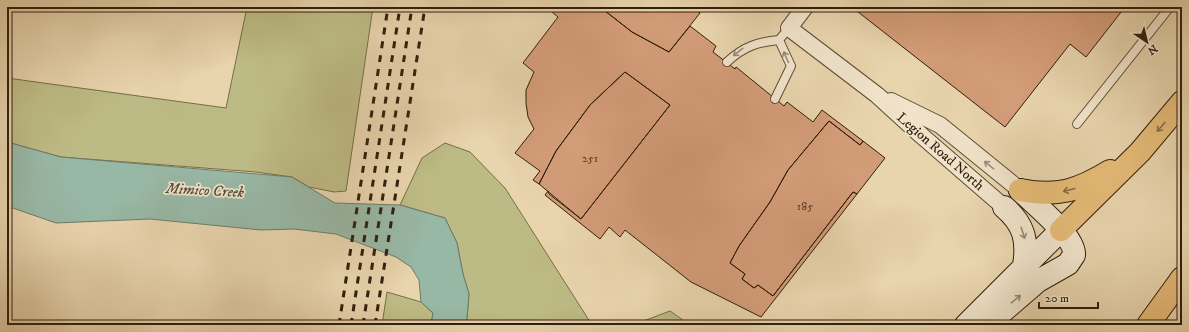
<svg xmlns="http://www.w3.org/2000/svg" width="1189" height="332" viewBox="0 0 1189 332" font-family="'IM FELL DW Pica',serif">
<rect width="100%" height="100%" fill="#e8d4ad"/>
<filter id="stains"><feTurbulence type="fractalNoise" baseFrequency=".005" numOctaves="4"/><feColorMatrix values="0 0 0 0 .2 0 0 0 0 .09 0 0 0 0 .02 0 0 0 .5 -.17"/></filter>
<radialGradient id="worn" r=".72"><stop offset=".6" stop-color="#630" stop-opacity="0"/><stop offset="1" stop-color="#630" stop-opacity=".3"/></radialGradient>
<path fill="#bdbb85" stroke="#766d48" d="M247 7H373L346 191 334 192 309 187 292 177 256 172 61 157 7 142V78L226 108Z
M445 143 470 152 505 188 592 325H465L467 318 469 294 463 274 457 243 445 218 400 205 422 158Z
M387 292 421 302 433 313 431 325H382Z
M670 311 690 325H633Z"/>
<path fill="#98b8a6" stroke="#6e7b68" d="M7 142 61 157 292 177 335 203 400 205 445 218 457 243 463 274 469 294 467 318 465 325H431L433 313 421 302 419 280 411 267 396 257 336 234 294 229 261 230 150 219 56 223 7 206Z"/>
<path fill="#d39c78" stroke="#301f0c" d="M546 7H600L632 32 669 52 690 26 716 46 713 52 735 69 736 67 784 106 787 102 813 122 822 110 863 141 860 145 829 121 788 170 770 202 739 246 730 263 745 274 742 279 754 288 758 285 773 296 853 192 857 194 761 317 691 282 625 230 620 237 609 227 600 239 545 195 548 191 549 194 581 219 670 105 625 72 590 105 556 151 539 184 533 180 540 171 515 153 534 129 528 117 526 103V90L534 72 523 63 558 17Z
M600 7H692L700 13 669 52 632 32Z
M854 7H1125L1086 57 1070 44 1005 127 853 8Z
M625 72 670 105 581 219 539 184 556 151 590 105Z
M829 121 860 145 863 141 885 158 857 194 853 192 773 296 758 285 754 288 742 279 745 274 730 263 739 246 770 202 788 170Z"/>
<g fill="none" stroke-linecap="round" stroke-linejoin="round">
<g stroke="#5e4c34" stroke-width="10">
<path id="service" d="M727 62C743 47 757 42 779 40L789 28
M775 99 791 66 779 40
M1077 124 1170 7"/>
</g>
<g stroke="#5e4c34" stroke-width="18">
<path id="minor" d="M805 7 789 28 877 95 922 136 1004 207
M891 101 940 125 1020 190"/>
</g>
<g stroke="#301f0c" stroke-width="24">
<path id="secondary" d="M1004 207C1024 224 1028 240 1024 266
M966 325 1061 230
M987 325 1038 281 1068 264 1074 255C1076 237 1032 202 1020 190"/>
</g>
<g stroke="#301f0c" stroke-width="24">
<path id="motorway" d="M1020 190C1058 197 1077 191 1110 171
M1061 230 1140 152 1182 102
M1148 325 1182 278"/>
</g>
<use href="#service" stroke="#f0e3ca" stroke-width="8"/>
<use href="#minor" stroke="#f0e3ca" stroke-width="16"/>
<use href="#secondary" stroke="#f0e3ca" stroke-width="22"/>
<use href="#motorway" stroke="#e4ba76" stroke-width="22"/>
<path stroke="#301f0c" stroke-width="3" stroke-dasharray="7 7" stroke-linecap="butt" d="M339 325 388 7
M351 325 400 7
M363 325 412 7
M375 325 425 7"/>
</g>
<defs><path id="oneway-shaft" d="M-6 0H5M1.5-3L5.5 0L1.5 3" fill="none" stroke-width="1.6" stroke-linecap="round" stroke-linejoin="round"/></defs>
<g stroke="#9a8b74">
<use href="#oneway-shaft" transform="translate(738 52) rotate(142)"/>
<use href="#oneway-shaft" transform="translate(786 57) rotate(-114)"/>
<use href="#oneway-shaft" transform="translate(989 165) rotate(-141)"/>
<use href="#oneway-shaft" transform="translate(1023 233) rotate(72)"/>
<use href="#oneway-shaft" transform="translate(1016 299) rotate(-40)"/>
</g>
<g stroke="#8a6c41">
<use href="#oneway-shaft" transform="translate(1161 127) rotate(130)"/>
<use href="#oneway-shaft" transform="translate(1069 190) rotate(166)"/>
</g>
<g text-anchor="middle" stroke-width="3.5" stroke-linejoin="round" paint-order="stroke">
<g font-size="12" fill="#593e27">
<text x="590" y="162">251</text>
<text x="805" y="210">185</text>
</g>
<g font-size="14" fill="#301f0c" stroke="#f0e3ca">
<text transform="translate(941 151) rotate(41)" y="5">Legion Road North</text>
</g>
<g font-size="15" font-style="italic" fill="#4f4d3a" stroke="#f0e3ca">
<text transform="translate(205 190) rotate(3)" y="5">Mimico Creek</text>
</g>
</g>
<rect width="1189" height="332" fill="none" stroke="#e8d4ad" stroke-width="24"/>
<rect x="8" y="8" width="1173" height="316" fill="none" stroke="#301f0c" stroke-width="2"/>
<rect x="12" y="12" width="1165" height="308" fill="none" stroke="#301f0c"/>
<g transform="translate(1147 42) rotate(145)" stroke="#f0e3ca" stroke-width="3" paint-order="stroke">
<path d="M0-3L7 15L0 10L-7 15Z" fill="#301f0c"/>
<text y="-6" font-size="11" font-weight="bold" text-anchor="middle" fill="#301f0c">N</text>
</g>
<path d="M1039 302v6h59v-6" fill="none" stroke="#301f0c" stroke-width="2"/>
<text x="1045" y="302" font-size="12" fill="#301f0c" stroke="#f0e3ca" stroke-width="3" paint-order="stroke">20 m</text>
<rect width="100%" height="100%" filter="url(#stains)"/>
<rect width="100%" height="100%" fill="url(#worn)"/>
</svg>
